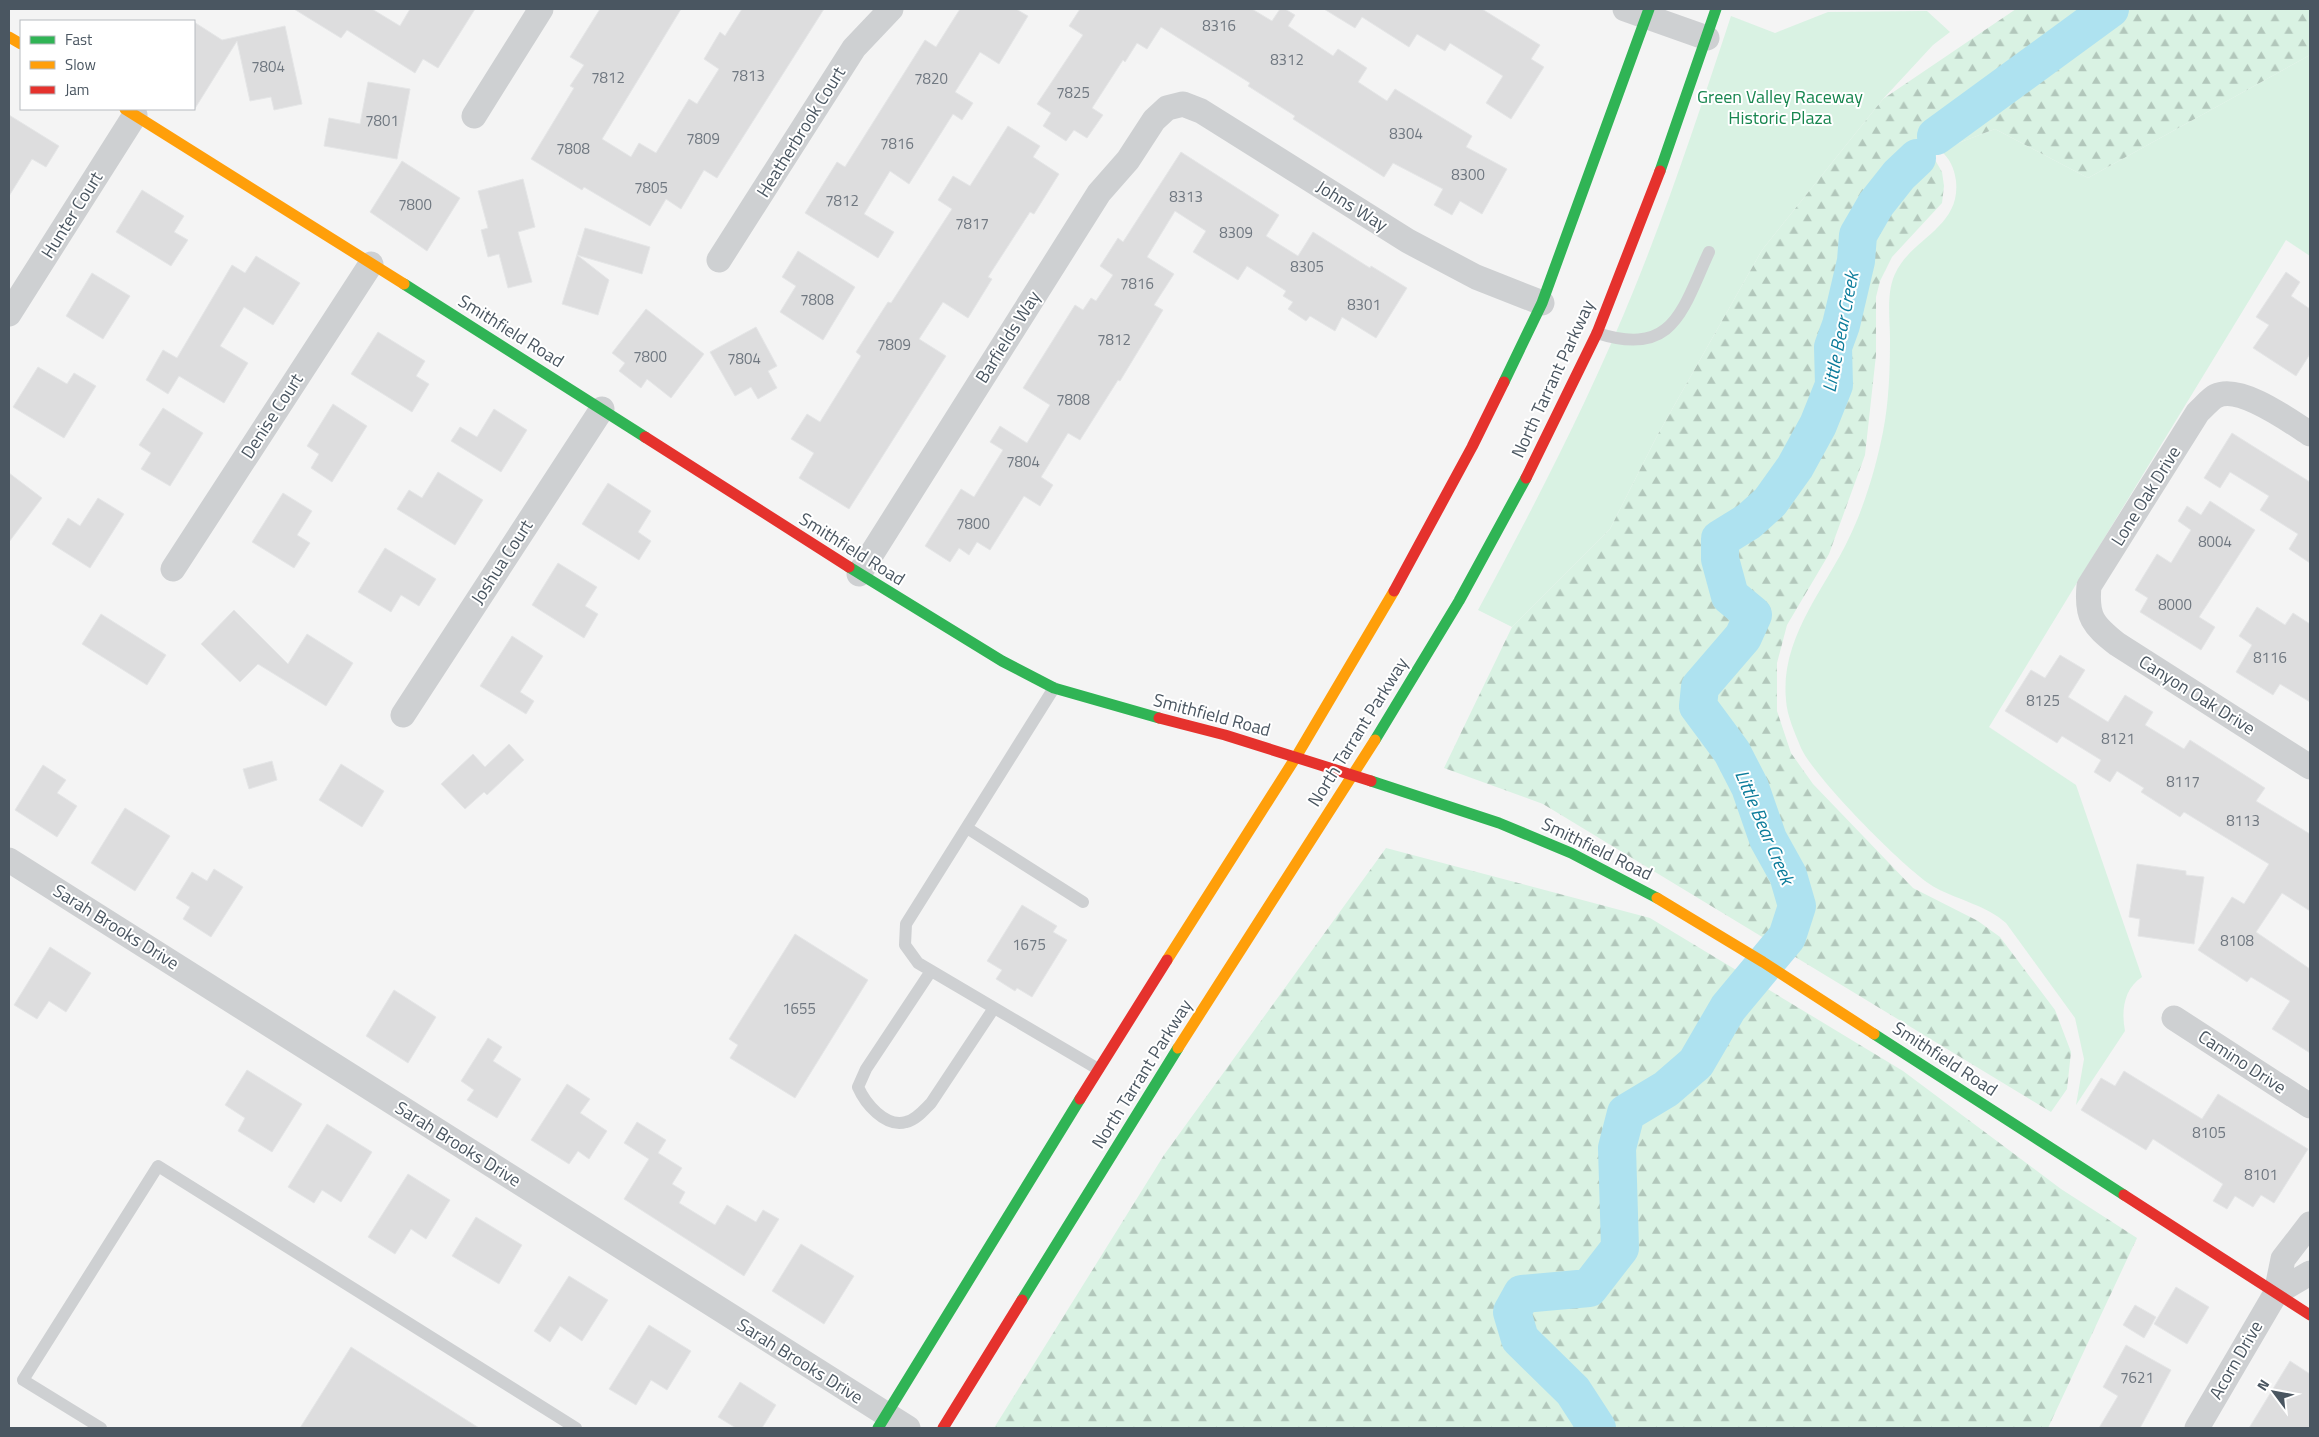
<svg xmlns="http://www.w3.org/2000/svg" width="2319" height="1437" viewBox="0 0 2319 1437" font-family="'Titillium Web',sans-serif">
<defs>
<pattern id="forest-firs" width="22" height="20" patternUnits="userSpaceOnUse" patternTransform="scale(1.25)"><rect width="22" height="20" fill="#d9f2e3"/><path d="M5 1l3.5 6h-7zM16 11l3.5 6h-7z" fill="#b2c7bb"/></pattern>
</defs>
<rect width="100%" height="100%" fill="#f4f4f4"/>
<path fill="#d9f2e3" d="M1927 11 1950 32 1933 45 1883 99 1762 250 1657 436 1610 529 1512 627 1478 610C1535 505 1590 398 1635 287 1671 198 1701 107 1731 16L1775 33 1828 12Z
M2310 55V256L2286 240 1989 727 2076 785 2142 977C2124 989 2121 1010 2125 1031L2076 1105 2084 1059 2075 1018 2006 923C1987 906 1959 900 1936 888 1908 873 1814 777 1801 748 1795 733 1787 716 1786 700 1780 638 1825 589 1849 538 1865 505 1876 467 1883 432 1889 402 1890 369 1890 339 1890 319 1886 293 1895 274 1910 239 1961 228 1956 181 1954 167 1950 159 1940 150L1995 129 2088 178Z"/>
<path fill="url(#forest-firs)" d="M2016 9H2310V55L2088 178 1995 129 1940 150 1934 158 1942 172 1944 186 1942 203 1892 257 1880 281 1876 297V355L1865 455 1829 554 1787 625 1777 663V711L1791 753 1813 784 1913 888 1978 921 2000 937 2055 1010 2071 1052 2067 1089 2051 1112 1543 804 1444 768 1512 627 1610 529 1657 436 1762 250 1883 99Z
M1386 848 1650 918 1903 1071 2061 1189 2137 1238 2048 1428H994L1164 1155Z"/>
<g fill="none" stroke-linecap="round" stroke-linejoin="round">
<path stroke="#aee2f0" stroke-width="38" d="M1936 136 2110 9
M1597 1428 1573 1391 1520 1339 1512 1312 1522 1294 1589 1288 1620 1248 1617 1148 1626 1113 1666 1089 1696 1063 1728 1008 1787 937 1797 906 1788 875 1768 839 1750 787 1732 752 1698 706 1700 687 1743 637 1753 615 1730 596 1720 559V539L1749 521 1770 502 1795 467 1818 425 1834 385 1833 347 1841 325 1856 261 1858 235 1876 204 1899 175 1917 158"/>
</g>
<path fill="#ddddde" stroke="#e5e6e7" d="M294 9H372L400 26 410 9H475L438 68 423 59 415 73 347 30 341 38Z
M600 9H681L602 139 631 157 639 143 656 153 689 99 697 104 719 69 704 59 720 32 725 36 742 9H824L717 178 704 170 681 209 666 199 650 226 584 187 582 190 531 159 574 88 570 86 584 65 570 57Z
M960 9H1016L1028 16 999 64 980 52 955 92 973 103 962 120 953 114 909 184 890 171 864 214 894 232 878 258 805 213 837 162 845 167 925 40 936 47Z
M1080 9H1252L1272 21 1280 9H1285L1295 15 1288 26 1333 56 1338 49 1367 68 1358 82 1387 101 1395 89 1472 136 1466 147 1507 169 1482 214 1460 201 1452 215 1434 205 1443 189 1393 163 1384 177 1293 119 1295 116 1248 86 1250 83 1161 27 1147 49 1137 43 1125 62 1123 60 1092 108 1103 115 1087 138 1074 130 1066 141 1043 126 1051 113 1037 104 1083 35 1069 26Z
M1324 9H1482L1540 45 1531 59 1544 67 1511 119 1486 103 1503 76 1450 43 1445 51 1417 34 1409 47 1362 17 1355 28Z
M194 22 222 40 285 26 302 104 274 110 271 97 250 101 237 41 194 110Z
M368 82 410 89 397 159 324 146 329 118 360 124Z
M9 115 59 146 46 167 32 159 9 196Z
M1008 126 1040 146 1033 157 1059 174 1034 214 1030 212 988 277 992 279 968 318 943 302 919 339 946 356 849 509 799 478 814 453 791 439 807 414 820 422 861 356 856 352 888 302 891 303 952 209 938 200 953 176 970 186Z
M1181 152 1279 215 1266 236 1298 256 1313 232 1370 268 1371 266 1407 288 1376 338 1342 317 1335 331 1310 316 1306 321 1288 309 1293 302 1283 296 1286 291 1247 266 1238 280 1193 252 1206 231 1175 211 1147 257 1174 274 1154 305 1163 310 1120 381 1118 380 1080 440 1068 433 1041 477 1053 485 1040 506 1024 496 990 550 977 542 969 555 959 548 950 562 925 546 961 489 974 497 1003 450 990 442 1000 426 1027 443 1050 405 1023 388 1075 305 1083 310 1091 298 1096 301 1113 275 1100 266 1118 238 1123 242Z
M402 161 460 198 427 251 370 212Z
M523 179 535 227 518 232 532 282 508 288 499 254 488 257 481 230 488 228 478 191Z
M142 190 184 216 174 232 188 240 171 266 116 232Z
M585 228 650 247 642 274 577 255 609 280 598 315 562 304Z
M798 251 855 287 823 340 780 312 796 286 782 277Z
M256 256 300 283 273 325 244 307 220 346 248 363 224 403 179 376 168 394 146 380 163 350 177 358 232 265 245 273Z
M2286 272 2300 282 2291 296 2310 309V354L2296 376 2253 348 2269 325 2256 317Z
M92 273 130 296 103 339 66 316Z
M646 309 704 354 671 398 647 379 641 388 619 371 625 363 612 353Z
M756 327 777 366 768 371 777 388 758 399 751 387 735 396 710 352Z
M378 332 425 361 416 376 429 384 412 412 351 374Z
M38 367 67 384 74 373 96 386 64 438 13 407Z
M333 404 367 426 332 482 311 468 319 454 307 446Z
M163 408 203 433 170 486 141 469 151 453 139 445Z
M494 409 527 430 501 472 451 441 460 427 477 437Z
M2232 433 2310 482V563L2289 549 2298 534 2260 510 2269 496 2230 472 2220 488 2204 478Z
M438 472 483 500 455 545 397 509 409 490 422 498Z
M9 473 42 498 9 542Z
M608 483 651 511 638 532 651 541 639 560 582 524Z
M283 493 312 511 297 535 310 543 294 568 252 542Z
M98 498 124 514 90 568 52 544 68 518 80 526Z
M2210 501 2255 530 2199 617 2215 627 2201 650 2140 612 2148 598 2135 590 2157 554 2171 563 2191 530 2178 521 2187 506 2201 515Z
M385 548 436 579 419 606 401 595 391 612 358 592Z
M558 563 597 587 585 606 598 614 584 638 532 605Z
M2257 607 2285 625 2293 613 2310 624V702L2280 684 2273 695 2236 672 2252 645 2239 636Z
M234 610 288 664 307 634 353 663 326 706 258 664 240 682 201 644Z
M101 614 166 655 147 685 82 644Z
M512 636 543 656 520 692 534 701 526 714 480 686Z
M2060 655 2085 670 2068 697 2108 722 2125 695 2153 712 2145 725 2184 749 2190 740 2265 788 2256 801 2310 834V911L2282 893 2256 932 2310 969V1053L2272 1029 2290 1001 2251 977 2247 982 2198 950 2232 897 2244 904 2269 864 2184 812 2180 817 2141 792 2144 788 2117 771 2110 782 2094 772 2101 760 2062 736 2057 743 2005 711 2031 670 2045 678Z
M509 744 524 760 487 795 484 792 465 809 441 784 473 754 485 767Z
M272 761 277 780 249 789 243 769Z
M341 764 384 791 362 827 319 800Z
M43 765 66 780 57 793 77 806 57 837 15 810Z
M125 808 170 836 135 891 91 863Z
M2137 864 2186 871V875L2204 877 2194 944 2138 936 2140 919 2129 917Z
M214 869 243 887 211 937 183 919 190 907 176 898 192 872 207 881Z
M1022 905 1057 926 1053 932 1067 940 1032 997 1017 988 1015 991 996 979 1002 970 987 961Z
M795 934 868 980 795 1098 730 1058 738 1045 729 1039Z
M50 947 91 973 66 1012 49 1001 37 1019 14 1005Z
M394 990 436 1017 408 1063 366 1036Z
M488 1038 502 1047 493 1061 521 1079 497 1118 467 1100 474 1090 461 1081Z
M247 1070 302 1104 272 1152 238 1131 245 1118 225 1105Z
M2124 1071 2202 1119 2218 1094 2308 1149 2274 1203 2261 1195 2253 1207 2235 1196 2227 1209 2213 1201 2223 1184 2153 1139 2146 1150 2081 1110 2101 1078 2115 1086Z
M567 1084 590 1099 580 1113 607 1131 589 1159 578 1151 569 1164 531 1140Z
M637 1122 666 1140 658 1153 682 1168 672 1184 685 1192 679 1203 715 1225 727 1205 756 1222 763 1210 779 1219 744 1276 624 1199 649 1159 624 1143Z
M327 1124 372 1152 341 1202 322 1190 314 1203 288 1187Z
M408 1174 450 1200 426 1239 411 1229 395 1254 368 1237Z
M476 1217 522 1245 499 1284 452 1256Z
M801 1244 854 1276 824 1324 772 1291Z
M569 1276 608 1300 582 1341 560 1326 550 1342 534 1331Z
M2176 1287 2209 1307 2187 1344 2154 1324Z
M2135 1305 2156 1317 2144 1338 2123 1325Z
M649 1325 691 1351 667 1390 651 1380 636 1405 609 1389Z
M2126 1345 2171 1370 2140 1428H2099L2118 1396 2103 1387Z
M351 1347 479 1428H300Z
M2290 1361 2310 1374V1428H2249Z
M740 1382 776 1405 762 1428H736L718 1417Z"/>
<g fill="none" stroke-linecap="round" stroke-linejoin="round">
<path stroke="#ced0d2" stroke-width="12" d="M1597 333C1674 358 1682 310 1709 252
M1054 688 906 924 905 945 918 963 1098 1069
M967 828 1083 902
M931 971 866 1069 858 1087C865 1103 885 1128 906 1122 916 1120 924 1110 931 1103L994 1008
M101 1428 23 1380 158 1166 576 1428"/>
<path stroke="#ced0d2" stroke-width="25" d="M1625 9 1707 38
M474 116 541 9
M719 260 854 48 891 9
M9 314 135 115
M2310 434C2290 421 2240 384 2216 396 2210 399 2204 407 2198 412L2089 586C2086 617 2093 625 2117 644L2310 767
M173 569 371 264
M859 574 1099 193 1128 160 1154 120 1167 108 1183 104 1201 111 1408 241 1476 277 1542 303
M403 715 602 409
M9 860 908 1428
M2174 1018 2310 1106
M2276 1293 2310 1273
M2197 1428 2276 1293 2283 1259 2310 1224"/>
<path stroke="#30b455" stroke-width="11" d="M1660 171 1716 9
M404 284 645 437
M1504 382 1542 303 1649 9
M849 567 1002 661 1054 688 1159 718
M1375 740 1459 601 1526 478
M1371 781 1499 823 1571 853 1657 898
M1874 1034 2124 1195
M1022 1300 1178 1048
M878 1428 1080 1099"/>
<path stroke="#ff9f0a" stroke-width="11" d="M9 37 21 44
M125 109 404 284
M1657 898 1763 962 1874 1034
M1167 960 1296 757 1394 591
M1178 1048 1375 740"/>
<path stroke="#e5322d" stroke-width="11" d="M645 437 849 567
M1526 478 1597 333 1660 171
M1394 591 1472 447 1504 382
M1159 718 1225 735 1371 781
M1080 1099 1167 960
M2124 1195 2310 1315
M943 1428 1022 1300"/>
</g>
<g text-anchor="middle" stroke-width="4" stroke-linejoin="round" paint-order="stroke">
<g font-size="15" fill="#707881">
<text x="1219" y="31">8316</text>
<text x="1287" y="65">8312</text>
<text x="268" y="72">7804</text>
<text x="748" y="81">7813</text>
<text x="608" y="83">7812</text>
<text x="931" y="84">7820</text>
<text x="1073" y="98">7825</text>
<text x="382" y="126">7801</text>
<text x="1406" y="139">8304</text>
<text x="703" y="144">7809</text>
<text x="897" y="149">7816</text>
<text x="573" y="154">7808</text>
<text x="1468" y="180">8300</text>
<text x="651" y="193">7805</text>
<text x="1186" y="202">8313</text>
<text x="842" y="206">7812</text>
<text x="415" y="210">7800</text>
<text x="972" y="229">7817</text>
<text x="1236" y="238">8309</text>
<text x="1307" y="272">8305</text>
<text x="1137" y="289">7816</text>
<text x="817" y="305">7808</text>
<text x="1364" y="310">8301</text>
<text x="1114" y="345">7812</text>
<text x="894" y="350">7809</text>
<text x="650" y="362">7800</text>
<text x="744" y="364">7804</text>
<text x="1073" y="405">7808</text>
<text x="1023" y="467">7804</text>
<text x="973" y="529">7800</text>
<text x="2215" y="547">8004</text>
<text x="2175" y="610">8000</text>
<text x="2270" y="663">8116</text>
<text x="2043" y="706">8125</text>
<text x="2118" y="744">8121</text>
<text x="2183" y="787">8117</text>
<text x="2243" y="826">8113</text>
<text x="2237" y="946">8108</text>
<text x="1029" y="950">1675</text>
<text x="799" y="1014">1655</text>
<text x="2209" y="1138">8105</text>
<text x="2261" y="1180">8101</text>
<text x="2137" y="1383">7621</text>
</g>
<g font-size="18" fill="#17864f" stroke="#fff">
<text x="1780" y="103">Green Valley Raceway<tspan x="1780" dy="21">Historic Plaza</tspan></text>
</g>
<g font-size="18" fill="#4a5661" stroke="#fff">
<text transform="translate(801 132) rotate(-58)" y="6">Heatherbrook Court</text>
<text transform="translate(1352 206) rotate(32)" y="6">Johns Way</text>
<text transform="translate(72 215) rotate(-58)" y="6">Hunter Court</text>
<text transform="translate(511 331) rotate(32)" y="6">Smithfield Road</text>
<text transform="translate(1008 337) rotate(-58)" y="6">Barfields Way</text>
<text transform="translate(1553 379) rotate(-65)" y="6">North Tarrant Parkway</text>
<text transform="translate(272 416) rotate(-57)" y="6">Denise Court</text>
<text transform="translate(2146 496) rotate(-58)" y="6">Lone Oak Drive</text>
<text transform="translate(852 549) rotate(32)" y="6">Smithfield Road</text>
<text transform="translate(502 562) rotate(-57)" y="6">Joshua Court</text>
<text transform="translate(2197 695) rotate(32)" y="6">Canyon Oak Drive</text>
<text transform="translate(1212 715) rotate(15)" y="6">Smithfield Road</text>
<text transform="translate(1358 732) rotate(-58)" y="6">North Tarrant Parkway</text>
<text transform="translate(1597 849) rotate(26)" y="6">Smithfield Road</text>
<text transform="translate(116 927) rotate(32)" y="6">Sarah Brooks Drive</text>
<text transform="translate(1945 1059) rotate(33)" y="6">Smithfield Road</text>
<text transform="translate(2242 1062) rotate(33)" y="6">Camino Drive</text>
<text transform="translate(1142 1074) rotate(-58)" y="6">North Tarrant Parkway</text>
<text transform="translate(458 1144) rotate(32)" y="6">Sarah Brooks Drive</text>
<text transform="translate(2236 1360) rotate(-60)" y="6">Acorn Drive</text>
<text transform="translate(800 1361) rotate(32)" y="6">Sarah Brooks Drive</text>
</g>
<g font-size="19" font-style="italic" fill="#0c7c9b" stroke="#fff">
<text transform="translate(1840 332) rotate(-79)" y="7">Little Bear Creek</text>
<text transform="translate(1765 827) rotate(67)" y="7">Little Bear Creek</text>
</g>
</g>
<rect width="2319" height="1437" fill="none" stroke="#4a5661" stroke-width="20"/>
<rect x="20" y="20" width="175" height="90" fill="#ffffff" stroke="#b7bbc0"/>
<rect x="30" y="36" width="25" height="8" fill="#30b455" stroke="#b7bbc0"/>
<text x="65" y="45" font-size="15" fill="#4a5661">Fast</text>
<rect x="30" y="61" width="25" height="8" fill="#ff9f0a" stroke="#b7bbc0"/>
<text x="65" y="70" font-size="15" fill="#4a5661">Slow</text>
<rect x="30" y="86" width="25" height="8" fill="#e5322d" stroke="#b7bbc0"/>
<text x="65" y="95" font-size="15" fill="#4a5661">Jam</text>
<g transform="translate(2274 1392) rotate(302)" stroke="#ffffff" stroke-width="4" paint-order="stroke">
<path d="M0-4L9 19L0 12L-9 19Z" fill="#4a5661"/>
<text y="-8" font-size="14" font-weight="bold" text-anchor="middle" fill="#4a5661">N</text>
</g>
</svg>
